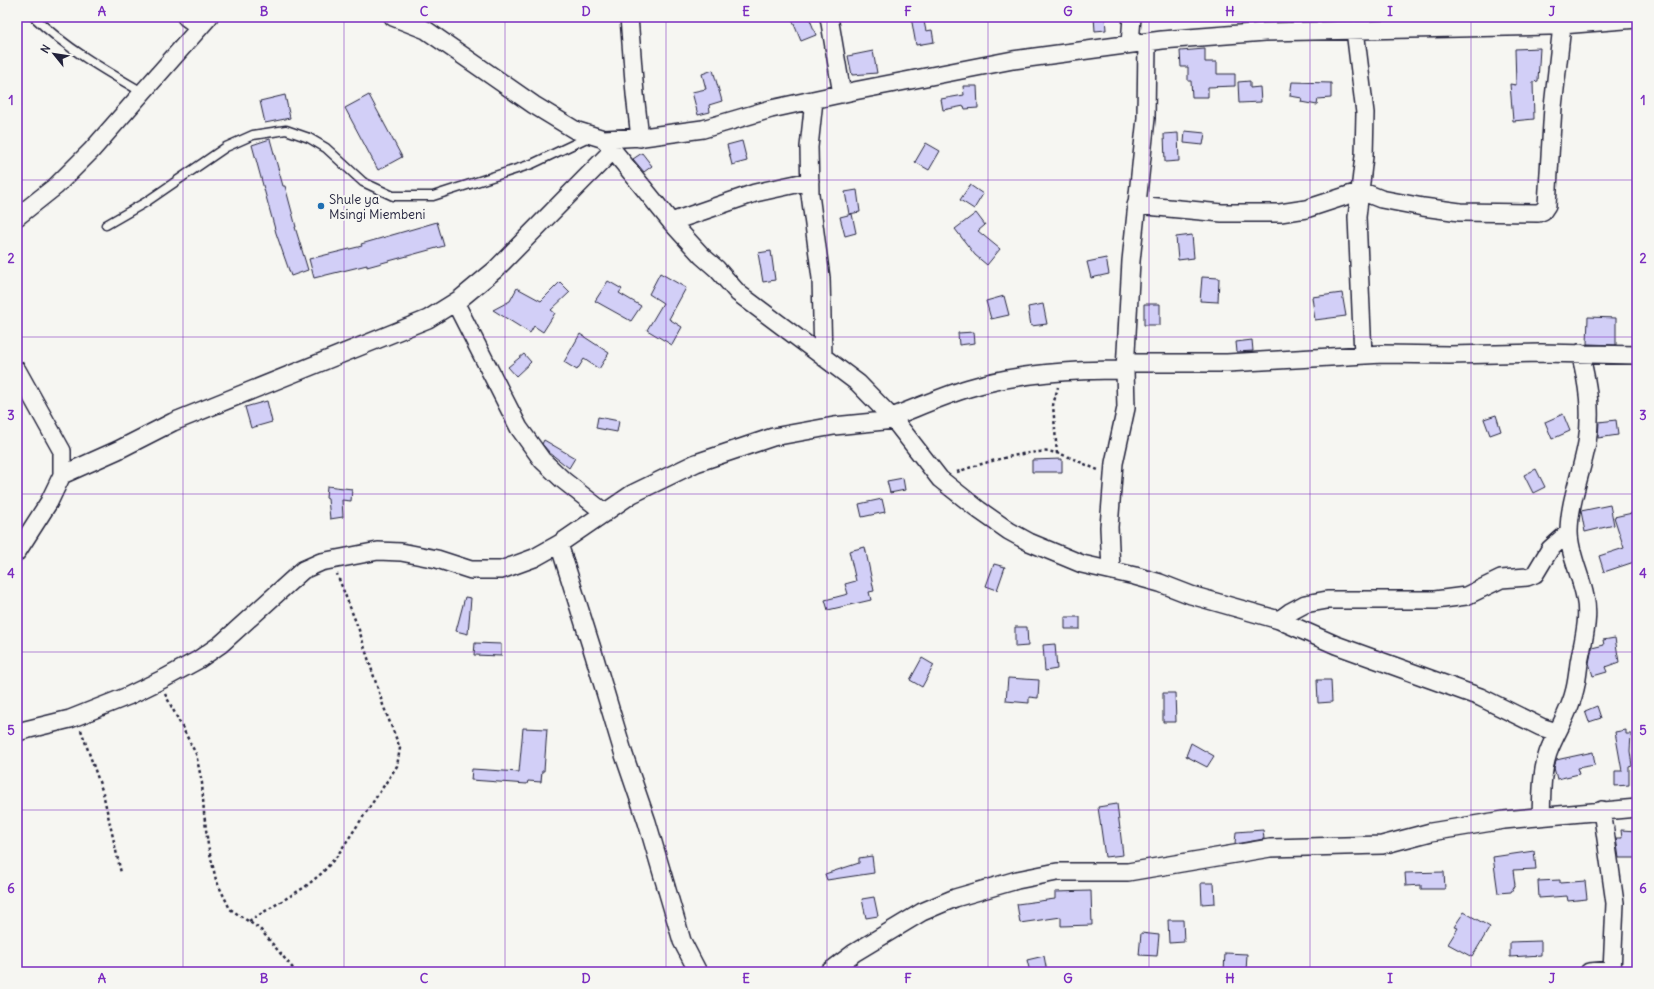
<svg xmlns="http://www.w3.org/2000/svg" width="1654" height="989" viewBox="0 0 1654 989" font-family="Delius,sans-serif">
<rect width="100%" height="100%" fill="#f6f6f2"/>
<filter id="ink" filterUnits="userSpaceOnUse"><feTurbulence type="fractalNoise" baseFrequency=".025" numOctaves="2"/><feDisplacementMap in="SourceGraphic" scale="8" xChannelSelector="R" yChannelSelector="G"/><feConvolveMatrix kernelMatrix="1 2 1 2 8 2 1 2 1" color-interpolation-filters="sRGB"/></filter>
<g filter="url(#ink)">
<path fill="#d2cff7" stroke="#22223b" d="M791 17H809L816 35 801 41Z
M911 17H923L926 31 932 30 934 42 916 45Z
M1094 17H1105L1106 30 1095 31Z
M1540 48 1538 81 1533 82 1534 119 1513 121 1510 84 1516 85 1515 49Z
M1205 49V62H1217V74H1235V86L1208 87V97H1192L1191 81H1188V67H1181L1180 51Z
M873 51 877 73 852 75 848 56Z
M713 70 722 101 709 105 710 112 698 115 692 92 706 89 702 74Z
M1250 81V88L1260 87 1261 102 1239 103 1238 82Z
M1292 82 1331 83V98L1318 99 1317 105 1301 102 1302 98 1290 96Z
M963 86H977L978 108 965 109 964 106 943 110 941 99 964 95Z
M285 95 290 118 265 123 260 101Z
M369 95 402 157 378 170 345 108Z
M1185 131 1205 133 1203 145 1184 143Z
M1178 133 1179 161 1165 162 1164 134Z
M270 139 283 186H285L296 227H295L308 270 291 276 276 233 252 145Z
M742 141 747 161 732 165 727 145Z
M926 143 940 151 929 170 915 162Z
M642 153 652 166 644 172 633 159Z
M970 185 983 194 974 209 960 200Z
M857 190 860 212 849 214 845 192Z
M976 213 985 225 978 231 1000 249 987 265 975 255 955 229Z
M852 214 856 233 845 236 840 217Z
M437 222 444 246 367 267V265L314 278 309 259 362 246 361 244Z
M1192 235 1194 258 1178 260 1176 237Z
M771 251 775 280 763 282 758 253Z
M1106 258 1109 274 1091 278 1087 262Z
M660 273 686 288 669 319 682 327 672 345 647 330 663 303 649 294Z
M1202 277 1219 278 1218 302 1200 301Z
M608 281 622 289 619 293 641 306 631 321 595 301Z
M560 282 570 292 551 310 555 313 543 332 534 326 530 333 493 310 510 301 517 288 541 301Z
M1342 293 1346 316 1315 320 1312 297Z
M1004 296 1009 315 991 319 986 301Z
M1043 304 1047 324 1031 326 1028 307Z
M1144 304H1160V325H1144Z
M1588 317 1616 318V345L1587 344Z
M974 332 975 343 959 345 958 333Z
M580 334 609 353 599 369 584 359 577 370 564 362Z
M1252 340 1253 351 1237 352 1236 342Z
M524 354 531 362 516 376 508 367Z
M267 401 272 422 251 428 245 407Z
M1563 414 1570 431 1552 439 1545 422Z
M1496 415 1501 431 1490 435 1484 419Z
M598 417 619 421 617 432 596 428Z
M1616 420 1618 435 1598 438 1599 422Z
M544 440 575 458 569 468 550 453 542 444Z
M1062 459V472H1032V460Z
M1536 469 1545 487 1533 493 1524 475Z
M903 478 905 490 890 493 887 481Z
M327 486 352 489 351 501 342 500 343 517 330 519 328 499 326 498Z
M882 499 885 512 862 517 859 504Z
M1610 505 1614 525 1585 532 1581 511Z
M1637 512V561L1604 572 1599 556 1624 548 1614 517Z
M865 547 874 591 869 592 871 600 828 610 825 600 848 594 845 584 856 581 849 551Z
M994 564 1005 567 997 590 986 586Z
M465 597 471 598 468 634 456 631Z
M1065 617H1080V629H1065Z
M1015 627H1027L1028 646 1015 647Z
M1615 638 1619 662 1605 667 1607 672 1593 676 1589 663 1592 648 1604 645 1603 640Z
M475 643 501 644V656L474 655Z
M1055 644 1057 669 1045 671 1043 645Z
M922 658 934 665 922 687 910 680Z
M1008 678 1039 680 1038 698 1029 697V703L1006 701Z
M1317 680H1331L1332 702 1318 703Z
M1163 693H1175L1176 722H1163Z
M1597 706 1601 718 1589 722 1585 711Z
M523 728 547 729 544 771H542L541 782 528 781 527 784 471 780 472 769 519 772Z
M1626 730V734H1631L1630 751 1632 766 1629 767V785L1615 786V771H1622L1615 732Z
M1191 743 1214 756 1207 767 1186 756Z
M1593 752 1595 765 1577 768 1579 774 1557 779 1554 768 1556 760Z
M1117 804 1123 855 1105 857 1098 807Z
M1263 830 1264 839 1235 844 1236 832Z
M1621 830 1637 831V858H1619L1616 838H1622Z
M1534 851 1536 869 1513 870 1515 885 1511 892 1498 893 1493 857Z
M872 856 874 873 827 880 825 874 859 863V858Z
M1444 872 1445 889H1421V885L1406 886 1405 873Z
M1560 880V883L1585 881 1587 899 1568 901 1567 896 1539 898 1538 881Z
M1201 883H1214L1215 903 1202 904Z
M1091 891 1092 925 1061 926V917L1020 923 1017 904 1055 899V892Z
M874 897 878 916 866 918 862 899Z
M1464 912 1490 927 1472 957 1448 944 1458 928 1454 927Z
M1168 920H1183L1184 942 1169 943Z
M1141 933 1159 935 1157 956 1139 955Z
M1541 941V955L1510 957V942Z
M1225 953 1247 954 1246 972 1224 971Z
M1044 956 1047 972H1030L1027 960Z"/>
<g fill="none" stroke-linecap="round" stroke-linejoin="round">
<g stroke="#22223b" stroke-width="11">
<path id="service" d="M34 17C66 48 104 70 142 92
M106 225 146 202 226 147 253 135 286 130 309 138 326 148 363 182 393 196H433L532 164 591 136"/>
</g>
<g stroke="#22223b" stroke-width="20">
<path id="minor" d="M186 17 200 27
M393 17 426 30 534 105 575 130 604 139 643 137 703 129 771 109 854 91 1013 60 1162 40 1265 32 1549 26 1637 19
M629 17 635 94 640 138
M829 17 842 94
M1355 30 1365 113 1364 156 1357 217 1363 355
M1130 44 1132 17
M814 100 809 147 810 194 821 278 823 357
M604 139 671 222 702 256 717 269 738 293 858 383 894 420 940 479 979 510 1009 531 1029 542 1082 564 1135 576 1160 583 1191 595 1279 620 1336 645 1480 697 1541 727 1557 732
M1136 205 1222 213H1280L1306 209 1361 191 1381 199 1423 207 1460 212 1538 213 1543 211 1547 205 1553 107 1563 17
M17 217 56 186 91 151 209 17
M671 222 755 193 810 181
M455 302 519 428 542 460 563 480 605 513
M1126 363H1227L1383 354 1449 355 1541 353 1637 355
M17 370 62 451V475L49 502 17 552
M892 417C918 407 943 396 969 388 1019 373 1073 370 1125 370
M62 475 118 450 173 422 428 319 460 299 495 270 613 150
M559 544 594 655 624 755 647 822 682 941 698 972
M1111 570 1109 527 1114 463 1126 408 1125 370 1131 261 1146 118 1147 42
M1279 620 1290 612 1305 604 1327 600H1435L1466 596 1501 579 1527 577 1535 574 1550 549 1569 532
M17 732 70 719 128 696 165 678 198 660 221 644 303 570 321 562 378 551 401 552 437 559 471 570H501L534 558 559 544 632 494 696 463 773 437 834 426 894 420
M1602 810 1615 903 1612 972
M1541 816C1542 794 1541 774 1548 753 1556 731 1570 713 1575 689 1577 681 1578 671 1579 663 1583 641 1590 618 1585 597 1581 575 1569 554 1569 532 1569 502 1582 472 1587 443 1592 411 1588 384 1580 353
M829 972 854 953 922 912 955 898 1017 880 1057 872H1128L1270 848 1382 845 1431 832 1504 820 1637 808
M1589 972 1612 970"/>
</g>
<path stroke="#22223b" stroke-width="2.5" stroke-dasharray="3 3" stroke-linecap="butt" d="M1057 454 1053 405 1058 387
M957 472C979 464 1029 449 1052 452 1068 455 1083 464 1098 470
M165 694 196 754 202 783 204 813 208 845 216 880 230 909 260 929 296 972
M81 730 103 793 121 873
M249 921 305 887 322 873 337 856 397 766 400 748 383 705 359 630 337 574"/>
<use href="#service" stroke="#f6f6f2" stroke-width="8"/>
<use href="#minor" stroke="#f6f6f2" stroke-width="17"/>
</g>
</g>
<path fill="none" stroke="#7b2cbf" stroke-width="1" stroke-opacity="0.55" d="M183 17V972M344 17V972M505 17V972M666 17V972M827 17V972M988 17V972M1149 17V972M1310 17V972M1471 17V972M17 180H1637M17 337H1637M17 494H1637M17 652H1637M17 810H1637"/>
<circle fill="#1f6fb2" stroke="#f6f6f2" stroke-width="1.5" cx="321" cy="206" r="4"/>
<g text-anchor="middle" stroke-width="4" stroke-linejoin="round" paint-order="stroke">
<g font-size="13" fill="#22223b" stroke="#f6f6f2" text-anchor="start">
<text x="329" y="204">Shule ya<tspan x="329" dy="15">Msingi Miembeni</tspan></text>
</g>
</g>
<rect width="1654" height="989" fill="none" stroke="#f6f6f2" stroke-width="44"/>
<g transform="translate(54 54) rotate(300)" stroke="#f6f6f2" stroke-width="3" paint-order="stroke">
<path d="M0-3L7 15L0 10L-7 15Z" fill="#22223b"/>
<text y="-6" font-size="11" font-weight="bold" text-anchor="middle" fill="#22223b">N</text>
</g>
<rect x="22" y="22" width="1610" height="945" fill="none" stroke="#7b2cbf" stroke-width="1.5"/>
<g font-size="13" text-anchor="middle" font-weight="bold" fill="#7b2cbf">
<text x="102" y="16">A</text>
<text x="264" y="16">B</text>
<text x="424" y="16">C</text>
<text x="586" y="16">D</text>
<text x="746" y="16">E</text>
<text x="908" y="16">F</text>
<text x="1068" y="16">G</text>
<text x="1230" y="16">H</text>
<text x="1390" y="16">I</text>
<text x="1552" y="16">J</text>
<text x="11" y="105">1</text>
<text x="1643" y="105">1</text>
<text x="11" y="263">2</text>
<text x="1643" y="263">2</text>
<text x="11" y="420">3</text>
<text x="1643" y="420">3</text>
<text x="11" y="578">4</text>
<text x="1643" y="578">4</text>
<text x="11" y="735">5</text>
<text x="1643" y="735">5</text>
<text x="11" y="893">6</text>
<text x="1643" y="893">6</text>
<text x="102" y="983">A</text>
<text x="264" y="983">B</text>
<text x="424" y="983">C</text>
<text x="586" y="983">D</text>
<text x="746" y="983">E</text>
<text x="908" y="983">F</text>
<text x="1068" y="983">G</text>
<text x="1230" y="983">H</text>
<text x="1390" y="983">I</text>
<text x="1552" y="983">J</text>
</g>
</svg>
